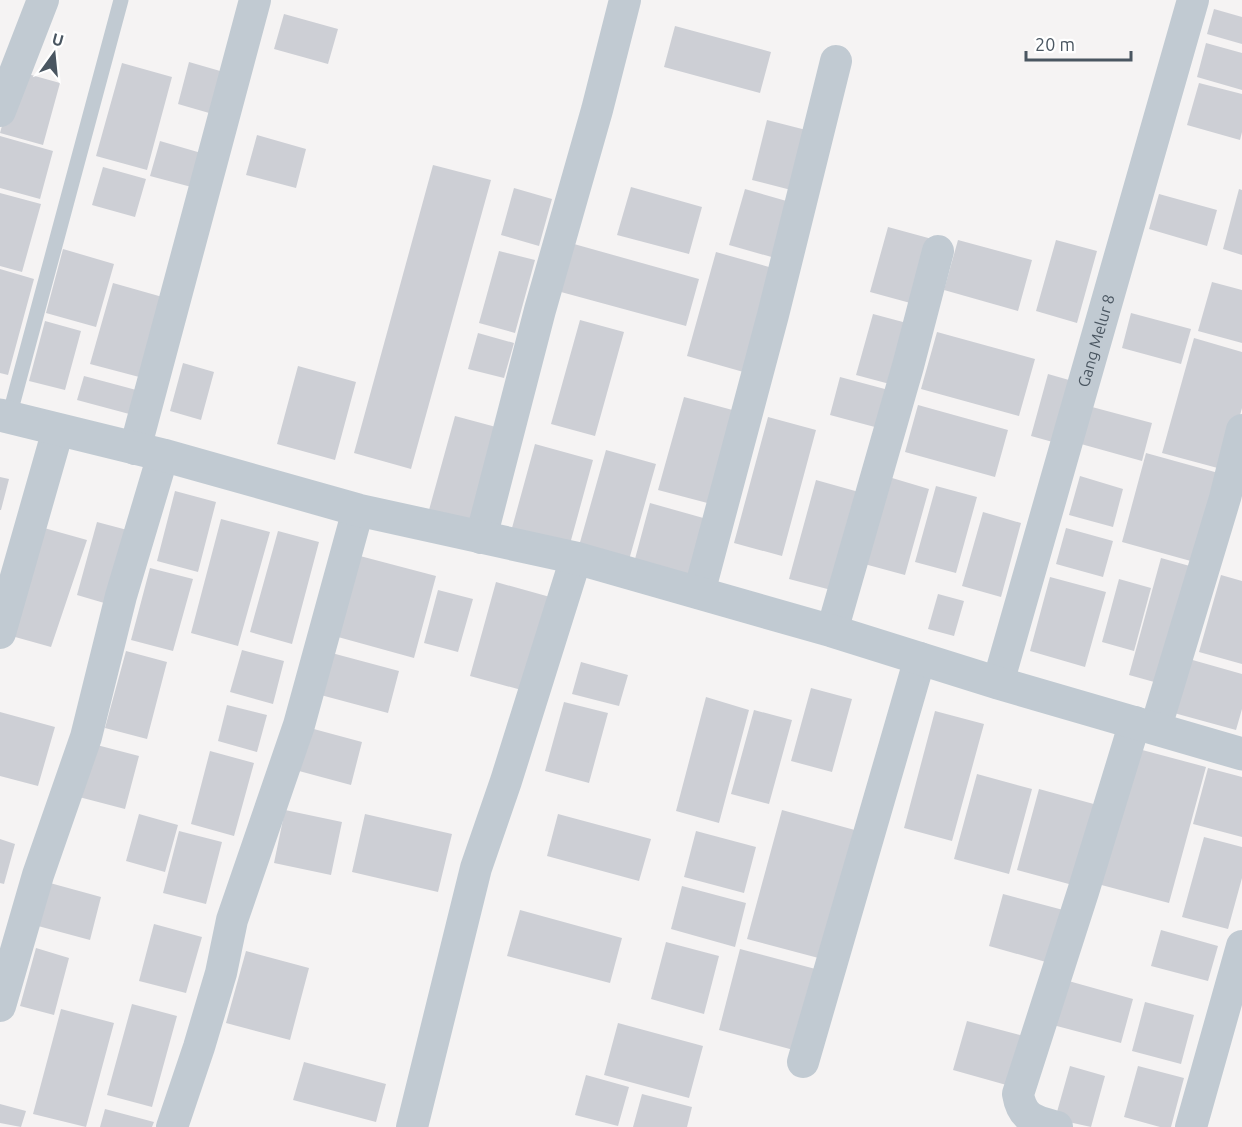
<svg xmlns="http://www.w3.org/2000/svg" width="1242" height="1127" viewBox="0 0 1242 1127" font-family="Ubuntu,sans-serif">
<rect width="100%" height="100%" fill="#f5f3f3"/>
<path fill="#cdcfd5" d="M1214 9 1242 17V44L1207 34Z
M284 14 338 29 328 64 274 49Z
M675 26 771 52 760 93 664 67Z
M1206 43 1242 53V90L1197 77Z
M189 62 234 75 223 117 178 104Z
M122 63 172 77 147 170 96 156Z
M17 71 60 83 43 145 0 133Z
M1199 83 1242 94V132L1240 140 1187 125Z
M767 120 810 131 795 191 752 180Z
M257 135 306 149 296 188 246 175Z
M0 136 53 151 40 199 0 188Z
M160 141 208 155 199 189 150 176Z
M433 165 491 180 411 469 354 453Z
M103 167 146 179 135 217 92 205Z
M631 187 702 207 689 254 617 235Z
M514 188 552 199 539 246 501 235Z
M745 189 797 204 782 260 729 245Z
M1239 189 1242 190V255L1223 249Z
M0 193 41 204 22 272 0 266Z
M1159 194 1217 210 1207 246 1149 229Z
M888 227 932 239 914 304 870 292Z
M958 240 1032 260 1018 311 944 290Z
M1056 240 1097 251 1077 323 1036 311Z
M574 244 699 279 686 326 561 292Z
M63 249 114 264 96 327 46 313Z
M499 251 535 260 515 333 479 323Z
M716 252 776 269 747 373 687 356Z
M0 269 34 279 8 375 0 373Z
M1212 282 1242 290V343L1198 331Z
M113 283 166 298 143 378 90 364Z
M1131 313 1191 329 1181 364 1122 348Z
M873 314 918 326 901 387 856 375Z
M580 320 624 332 595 436 551 424Z
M45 321 81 331 65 390 29 381Z
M937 332 1035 359 1019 416 921 389Z
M478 333 514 343 504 378 468 369Z
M1194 338 1242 352V408L1225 470 1162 453Z
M183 363 214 372 201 420 170 411Z
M298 366 356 382 335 460 277 444Z
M1048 374 1076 382 1060 444 1031 436Z
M84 376 140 391 133 415 77 400Z
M840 377 896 392 886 430 830 415Z
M684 397 740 412 715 505 658 490Z
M918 405 1008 430 995 477 905 452Z
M1092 407 1152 423 1142 461 1081 444Z
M455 416 496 427 470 521 429 510Z
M768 417 816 430 782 556 734 543Z
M535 444 593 460 570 544 512 528Z
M606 450 656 464 627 567 577 553Z
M1146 453 1222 474 1198 563 1122 542Z
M882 475 929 489 905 575 857 562Z
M1080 476 1123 489 1113 527 1069 515Z
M0 477 9 479 1 510H0Z
M816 480 866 494 839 592 789 579Z
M936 486 977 497 956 573 915 562Z
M175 491 216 502 198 572 157 561Z
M650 503 714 521 698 577 635 559Z
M983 512 1021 523 1001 597 962 586Z
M221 519 270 532 238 646 191 633Z
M97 522 131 531 111 605 77 595Z
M37 526 87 540 51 647 8 635Z
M1066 528 1113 541 1103 577 1056 564Z
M278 531 319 542 292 644 250 632Z
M360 556 436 576 414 658 338 637Z
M1161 558 1197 568 1165 685 1129 675Z
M150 568 193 579 173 651 131 640Z
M1221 575 1242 581V664L1199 652Z
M1050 577 1106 592 1085 667 1030 651Z
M1119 579 1151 588 1134 651 1102 642Z
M496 582 550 597 525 691 470 676Z
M438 590 473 599 458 652 424 643Z
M938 594 964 601 954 636 928 629Z
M242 650 284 661 273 704 230 692Z
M126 651 167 662 147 739 105 728Z
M328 652 399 671 388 713 317 694Z
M1189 659 1242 674V709L1236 730 1174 713Z
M581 662 628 675 619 706 572 694Z
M811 688 852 699 832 772 791 761Z
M706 697 749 710 719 823 676 811Z
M564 702 608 713 589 783 545 771Z
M227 705 267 715 257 752 218 741Z
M754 710 792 720 769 804 731 794Z
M935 711 984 724 952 841 904 828Z
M0 712 55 727 38 786 0 776Z
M310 728 362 742 351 785 299 771Z
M93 744 139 756 125 809 79 797Z
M1131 747 1206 767 1169 903 1094 883Z
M210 751 254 763 234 836 191 824Z
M1208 768 1242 777V837L1193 824Z
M977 774 1032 789 1009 874 954 859Z
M1039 789 1101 806 1080 887 1017 870Z
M285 810 342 822 331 875 274 863Z
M782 810 862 832 826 960 747 939Z
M139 814 178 825 165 872 126 861Z
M365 814 452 834 438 892 352 872Z
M558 814 651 839 639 881 547 856Z
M179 831 222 842 206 904 163 893Z
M696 831 756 847 744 893 684 877Z
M1204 837 1242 847V878L1228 929 1182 917Z
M0 839 15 844 4 884 0 883Z
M50 883 101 897 90 940 38 926Z
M682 886 746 903 735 947 671 929Z
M1003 894 1067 911 1053 964 989 946Z
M520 910 622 938 610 983 507 956Z
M154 924 202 937 186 993 139 981Z
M1161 930 1218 946 1208 981 1151 966Z
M666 942 719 956 704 1014 651 999Z
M36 948 69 958 54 1015 20 1006Z
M740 949 823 971 801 1052 719 1030Z
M246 951 309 968 290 1040 226 1023Z
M1065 980 1133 999 1121 1043 1053 1025Z
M1145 1002 1194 1015 1181 1064 1132 1051Z
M132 1004 177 1016 152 1107 107 1095Z
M61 1009 114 1023 86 1127 33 1114Z
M967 1021 1024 1036 1010 1086 953 1070Z
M618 1023 703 1046 689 1098 604 1075Z
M304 1062 386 1084 376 1122 293 1100Z
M1070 1066 1105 1076 1091 1127 1055 1119Z
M1138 1066 1184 1078 1171 1127H1160L1124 1117Z
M586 1075 629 1087 618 1126 575 1115Z
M642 1094 692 1107 687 1127H633Z
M0 1104 26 1111 21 1127 0 1123Z
M105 1109 154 1122 152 1127H100Z"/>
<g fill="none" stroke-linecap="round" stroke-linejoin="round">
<path stroke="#c1cad2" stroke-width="15" d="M9 417 121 0"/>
<g stroke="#c1cad2" stroke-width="32">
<path d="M0 111 43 0"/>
<path d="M135 449 255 0"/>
<path d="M481 538 540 310 597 110 625 0"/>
<path d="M699 593 773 315 836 61"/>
<path d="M832 631 908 366 938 251"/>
<path d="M0 633 58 430"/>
<path id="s1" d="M998 683 1193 0"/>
<path d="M1156 727 1225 498 1242 430"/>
<path d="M0 1006 38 875 86 737 121 596 163 455"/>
<path d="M803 1062 920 658"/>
<path d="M172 1127 199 1047 221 973 232 920 299 725 358 510"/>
<path d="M412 1127 476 868 506 781 576 558"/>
<path d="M1057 1127C1035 1121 1022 1119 1018 1094L1083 892 1135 722"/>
<path d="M1191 1127 1242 946"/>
</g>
<path stroke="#c1cad2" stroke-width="33" d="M0 415 163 455 358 510 576 558 832 631 998 683 1242 754"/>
</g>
<g text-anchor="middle" stroke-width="6" stroke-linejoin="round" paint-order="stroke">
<g font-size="16" fill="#4a5661" stroke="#fff">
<text dy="6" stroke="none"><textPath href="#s1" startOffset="356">Gang Melur 8</textPath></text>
</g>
</g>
<g transform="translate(54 54) rotate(15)" stroke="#ffffff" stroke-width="4.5" paint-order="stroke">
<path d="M0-4.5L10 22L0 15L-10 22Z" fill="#4a5661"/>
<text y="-9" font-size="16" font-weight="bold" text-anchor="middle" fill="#4a5661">U</text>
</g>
<path d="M1026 51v9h105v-9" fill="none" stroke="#4a5661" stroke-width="3"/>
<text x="1035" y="51" font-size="18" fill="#4a5661" stroke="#ffffff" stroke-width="4.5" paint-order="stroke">20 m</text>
</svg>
